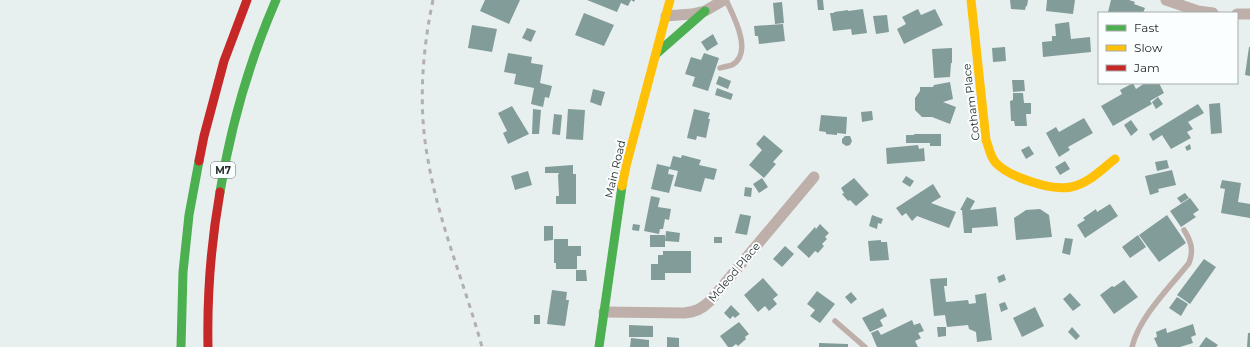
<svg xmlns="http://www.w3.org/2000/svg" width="1250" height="347" viewBox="0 0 1250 347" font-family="Montserrat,sans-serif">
<rect width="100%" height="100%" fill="#e8f0ef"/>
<path fill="#829c99" d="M485 0H520L509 24 480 11Z
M587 0H635L634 2 631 0 628 6 621 3 617 12Z
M817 0H823L824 10H818Z
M1010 0H1028L1027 6H1026L1025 10 1011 9Z
M1047 0H1075L1073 14 1046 11Z
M1111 0H1129L1135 2 1134 4 1145 8 1143 13H1113L1108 12Z
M782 2 784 23 775 24 773 3Z
M863 9 867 33 852 35 851 29 833 31 830 13H834V12L848 10V11Z
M918 9 921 15 935 9 943 25 904 44 897 29 906 24 902 17Z
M584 13 614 25 604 46 575 35Z
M887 15 889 32 876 34 873 16Z
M1069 22 1071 39 1090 37 1091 52 1043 57 1042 42 1052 41V36H1056L1055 24Z
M783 24 785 41 759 44 758 36H755L754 26Z
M472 25 497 29 492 52 468 48Z
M527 28 536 31 531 42 522 38Z
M713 34 718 44 707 51 701 42Z
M1005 47 1006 61 993 62 992 48Z
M1249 47H1250V76L1245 75Z
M952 48V63H951L950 77 934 78 932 49Z
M508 53 532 57 531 63 543 65 540 83 552 86 549 98 545 97 543 107 531 104 534 88 514 84 516 74 504 72Z
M704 53 719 58 708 91 692 86 695 77 685 74 691 57 701 60Z
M719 76 731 81 728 89 716 84Z
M1012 80H1024L1025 91 1013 92Z
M950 82 953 99 943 102 956 107 950 124 932 117H922L915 110V98L920 91V87H933L934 85Z
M1133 83 1136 89 1145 83H1159L1164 93 1150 101 1152 104 1113 126 1101 106 1122 94 1120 90Z
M717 88 733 94 731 100 715 95Z
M593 89 605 92 601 106 590 102Z
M1013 93H1023L1024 103H1031V114H1026L1027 126H1015L1014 121H1011L1010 101 1013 100Z
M1158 97 1163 104 1156 109 1152 102Z
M1220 103 1222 133 1211 134 1209 104Z
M1198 104 1204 113 1188 122 1193 129 1187 132 1191 138 1171 149 1162 135 1153 141 1149 134Z
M512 106 529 134 508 144 503 133 507 131 498 113Z
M533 109 541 110 539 134H532Z
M568 109 585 110 583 140 566 139Z
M694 109 710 113 708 119H710L706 138 697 136 696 140 687 138Z
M872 111 873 120 862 122 861 112Z
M554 114 562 115 560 135 552 134Z
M821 115 847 117 846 134 837 133V135L826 134V132L819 131Z
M1084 118 1093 133 1068 147 1070 150 1059 157 1046 133 1056 127 1059 132Z
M1131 120 1138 130 1131 136 1124 125Z
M914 134H941V146H930V143H914Z
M764 135 783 151 773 162 776 164 764 178 749 165 762 150 756 144Z
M906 135H914V143H906Z
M845 136H850L852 141 850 145 846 146 842 143V139Z
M1190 144 1191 149 1187 151 1185 147Z
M918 145 919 149 924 148 925 161 887 164 886 148Z
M1029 146 1034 154 1026 159 1021 150Z
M682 155 701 160 699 165 717 169 714 180 705 178 701 192 674 186 678 171 669 169 668 174 674 175 669 193 651 189 657 164 670 167 673 156 681 158Z
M1167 160 1169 168 1157 171 1155 162Z
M1065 161 1070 169 1060 175 1055 167Z
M573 165V174H576V204H556V196H559L558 175 559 173H545V167Z
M1172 170 1176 185 1158 189 1159 192 1150 195 1145 176Z
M528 171 532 185 515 190 511 176Z
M906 176 914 181 910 187 902 182Z
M762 178 768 187 759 193 753 184Z
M854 178 869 195 856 206 850 200 848 201 842 194 844 193 841 188Z
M1222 180 1241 183 1238 202 1250 204V218L1221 213 1225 189 1220 188Z
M933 184 941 197 931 203 956 212 949 228 917 216 912 221 906 213 902 216 896 208Z
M745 187 752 188 751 197 744 196Z
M1185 193 1189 198 1181 203 1177 198Z
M651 196 660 198 658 207 671 209 669 220 665 219 663 229H660L659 234 644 231Z
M967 197 975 201 970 210 996 207 998 226 972 228V233H964L962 210H960Z
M1190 198 1199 210 1193 214 1196 217 1181 227 1170 211Z
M1110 204 1118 216 1085 238 1077 225 1085 220 1083 218 1096 209 1097 212Z
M1040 209 1049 215 1052 237 1016 240 1014 218 1026 210Z
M740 214 751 216 747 235 735 233Z
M872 215 883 219 881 224 878 223 877 229 869 226Z
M1167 215 1186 243 1159 262 1139 235Z
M633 224 640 225 639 231 632 230Z
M820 224 829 233 825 237 827 239 822 244 824 246 818 253 815 251 809 258 797 247 815 227 816 229Z
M544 226H553V240L544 241Z
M666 231 680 233 679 242 665 241Z
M650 235H665V247H650Z
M1138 235 1146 247 1130 258 1122 247Z
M714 237H722V243H714Z
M1065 238 1073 239 1070 255 1062 253Z
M554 239H568V246H581V256H577V269H556V263H554Z
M881 240V242H887L889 260 870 261 868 241Z
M785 246 794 254 782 267 773 259Z
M663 251H691V273H665V280H651V264H658V255H663Z
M1204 259 1216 267 1190 304 1177 295Z
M576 270H586L587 281H576Z
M1004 274 1006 280 999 283 997 277Z
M763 278 778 295 773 299 777 304 769 311 765 306 758 312 744 295Z
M947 278V286H944L946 302 968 300 969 304 976 303 975 295 986 293 992 340 977 342 976 332 969 329 968 325 947 327 945 315 934 316 930 279Z
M1124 280 1138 297 1114 314 1100 295 1112 286 1114 287Z
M552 290 567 292 566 300H569L565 326 547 324Z
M817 291 835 304 820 323 810 316 815 310 807 304Z
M851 292 857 299 851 304 845 297Z
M1070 293 1081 305 1073 311 1063 299Z
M1177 297 1188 304 1181 316 1169 308Z
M1005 302 1008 309 1001 312 999 304Z
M731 305 740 314 735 318 733 316 730 319 724 313Z
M1035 307 1044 326 1022 337 1013 318Z
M883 308 887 316 880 320 883 326 870 332 862 318Z
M534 315H540V324H534Z
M912 320 914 325 920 323 924 331 918 333 921 338 915 341 918 347H877L871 333 878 330 881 335Z
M739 322 749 334 745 337 746 339 738 346 736 344 732 347H728L720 336Z
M1193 324 1196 335 1191 337 1193 343 1180 347H1158L1154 338 1157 337 1156 332 1166 328 1167 333Z
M629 325 653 326V337H629Z
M937 327H946V336L938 337Z
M1072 327 1080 336 1076 340 1068 332Z
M1248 333H1250V347H1247Z
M667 337 679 338V347H667Z
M1206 337 1218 345 1216 347H1199Z
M631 338 649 340V347H630Z
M819 343 848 344V347H819Z"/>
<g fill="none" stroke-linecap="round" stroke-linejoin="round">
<path stroke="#bfafaa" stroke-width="5.5" d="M720 68C723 67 729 66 732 65 754 53 733 15 726 0
M835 321 865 347
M1132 347C1139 317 1170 287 1189 263 1194 250 1191 241 1184 230"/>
<path stroke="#bfafaa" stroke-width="11" d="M1166 0 1198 11 1213 13
M1237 14H1250
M666 16 692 14 705 11 724 0
M604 312 684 313C695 312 702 309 710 301L814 177"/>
<path stroke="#4caf50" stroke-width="9" d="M656 54 705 11
M220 192C231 125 249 62 276 0
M181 347 183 272 189 215 199 161
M599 347 622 186"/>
<path stroke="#ffc107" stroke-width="9" d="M971 0 986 140C989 147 990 157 996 163 1009 177 1052 191 1071 187 1088 184 1102 169 1115 159
M622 186 626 166 670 0"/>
<path stroke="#c62828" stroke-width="9" d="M199 161 204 136 224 61 247 0
M208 347C207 296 211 243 220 192"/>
<path stroke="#b3afad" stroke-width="3" stroke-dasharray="5 5" stroke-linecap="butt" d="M433 0C422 52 418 108 428 160 439 224 465 285 482 347"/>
</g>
<g text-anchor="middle" stroke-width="4" stroke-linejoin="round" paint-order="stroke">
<rect fill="#fbfefe" stroke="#676c6c" stroke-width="1" x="211" y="162" width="24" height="16" rx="3"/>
<g font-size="10" font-weight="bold" fill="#282e2d">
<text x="223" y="174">M7</text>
</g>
<g font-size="11" fill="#282e2d" stroke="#fbfefe">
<text transform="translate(971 102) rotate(-97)" y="4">Cotham Place</text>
<text transform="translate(615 169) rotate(-77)" y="4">Main Road</text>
<text transform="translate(734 272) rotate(-50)" y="4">Mcleod Place</text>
</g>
</g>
<rect x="1098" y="12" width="140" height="72" fill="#fbfefe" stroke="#a7abaa"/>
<rect x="1106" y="25" width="20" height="6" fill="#4caf50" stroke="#a7abaa"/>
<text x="1134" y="32" font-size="12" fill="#282e2d">Fast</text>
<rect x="1106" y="45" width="20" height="6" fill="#ffc107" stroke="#a7abaa"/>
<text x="1134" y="52" font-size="12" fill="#282e2d">Slow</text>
<rect x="1106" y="65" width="20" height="6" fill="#c62828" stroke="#a7abaa"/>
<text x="1134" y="72" font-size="12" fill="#282e2d">Jam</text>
</svg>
